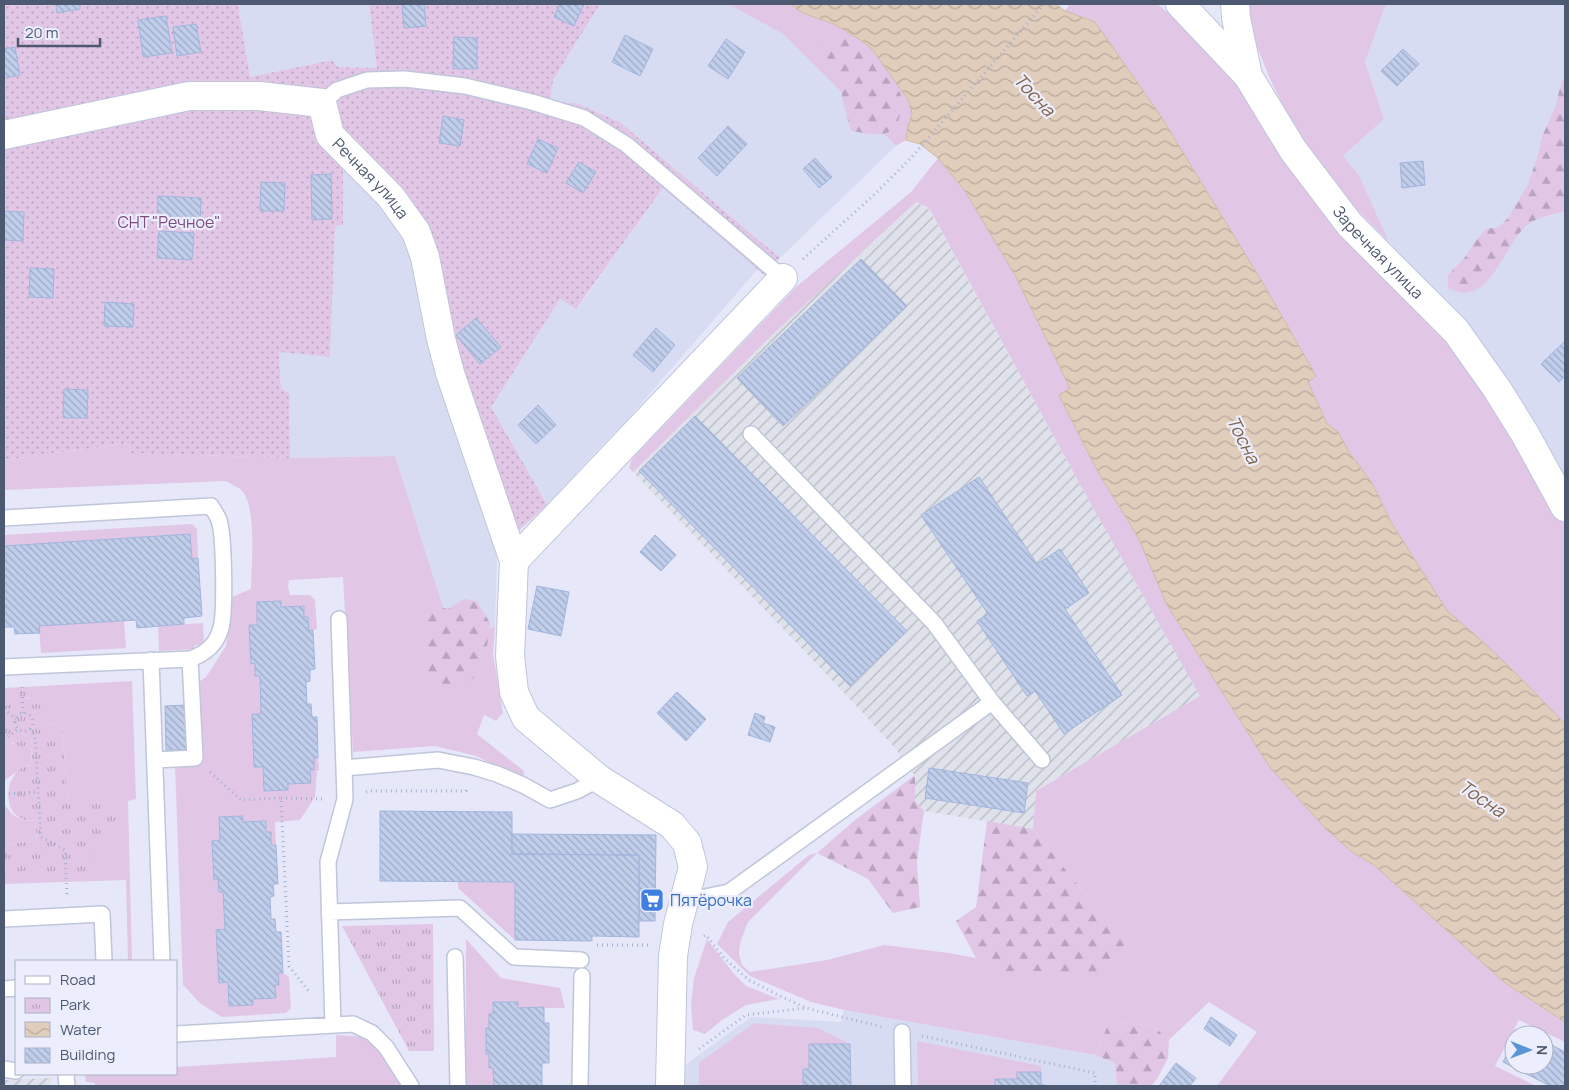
<svg xmlns="http://www.w3.org/2000/svg" width="1569" height="1090" viewBox="0 0 1569 1090" font-family="Manrope,sans-serif">
<defs>
<pattern id="industrial-furrows" width="10" height="10" patternUnits="userSpaceOnUse" patternTransform="scale(1.25)"><rect width="10" height="10" fill="#dfe2ea"/><path d="M-1 1l2-2M0 10L10 0M9 11l2-2" fill="none" stroke="#b7bac2"/></pattern>
<pattern id="forest-firs" width="22" height="20" patternUnits="userSpaceOnUse" patternTransform="scale(1.25)"><rect width="22" height="20" fill="#e2c6e6"/><path d="M5 1l3.5 6h-7zM16 11l3.5 6h-7z" fill="#b9a4bf"/></pattern>
<pattern id="park-tufts" width="24" height="20" patternUnits="userSpaceOnUse" patternTransform="scale(1.25)"><rect width="24" height="20" fill="#e2c6e6"/><path d="M3 7l-1-3M5 7V3M7 7l1-3M15 17l-1-3M17 17v-4M19 17l1-3" fill="none" stroke="#b9a4bf"/></pattern>
<pattern id="garden-dots" width="8" height="8" patternUnits="userSpaceOnUse" patternTransform="scale(1.25)"><rect width="8" height="8" fill="#e2c6e6"/><path d="M2 2h.1M6 6h.1" fill="none" stroke="#b9a4bf" stroke-width="1.8" stroke-linecap="round"/></pattern>
<pattern id="water-waves" width="16" height="10" patternUnits="userSpaceOnUse" patternTransform="scale(1.25)"><rect width="16" height="10" fill="#e1cdbc"/><path d="M0 5q4-4 8 0t8 0" fill="none" stroke="#b9a99d"/></pattern>
<pattern id="building-back-hatch" width="6" height="6" patternUnits="userSpaceOnUse" patternTransform="scale(1.25)"><rect width="6" height="6" fill="#c0ceec"/><path d="M-1 5l2 2M0 0l6 6M5-1l2 2" fill="none" stroke="#9eaac4"/></pattern>
</defs>
<rect width="100%" height="100%" fill="#e6e8fa"/>
<path fill="#d8dcf3" d="M238 4H369L377 68 338 67 332 60 250 77Z
M600 4H728L783 34 896 146 780 258 621 123 550 101 553 80Z
M1386 4H1565V484L1450 309 1389 242 1359 175 1343 156 1384 119 1365 62Z
M343 161 386 211 408 247 437 375 497 552 495 626 476 636 452 635 395 456 290 458 289 394 281 389 279 351 330 357 335 226 343 225Z
M664 187 758 269 626 421 586 462 547 505 490 407 560 299 577 309Z
M844 1010 1095 1055 1115 1063 1117 1086H680L681 1068 751 1017 841 1022Z"/>
<path fill="url(#industrial-furrows)" d="M916 202 929 209 1087 497 1200 696 1036 791 1033 829 924 811 915 801V775L904 765 897 750 848 697 633 472 772 334Z
M51 1078V1086H4V1080Z"/>
<path fill="#e2c6e6" d="M728 4H791L798 10 808 15 831 23 841 28 862 41 872 49 909 101 912 114 908 127 906 140 896 146 783 34Z
M1070 4H1157L1180 22 1240 85 1461 352 1535 470 1565 525V724C1528 685 1490 646 1448 613L1392 524 1372 483 1349 452 1338 432 1327 424 1308 382 1316 376 1162 118 1095 22 1065 11Z
M1247 4H1386L1365 62 1384 119 1343 156 1359 175 1389 242 1338 191 1301 142 1269 77 1252 33Z
M938 158 965 191 1015 275 1071 388 1060 396 1099 474 1138 537 1167 605 1269 766 1325 828 1352 852 1374 865 1504 982 1565 1022V1042L1519 1020 1495 1066 1536 1086H1217L1257 1032 1209 1002 1169 1040 1153 1026 1123 1023 1108 1025 1095 1055 844 1010 811 1002 750 976 717 944 728 922 809 855 817 853 748 922 740 943 739 954 742 965 750 972 827 960 884 945 949 953 976 958 1002 971H1045L1127 942 1101 914 1033 829 1036 791 1200 696 1087 497 929 208 916 202 772 335 633 472 629 468 632 459 796 287 911 192Z
M129 443 131 453 290 458 395 456 452 635 476 636 495 626 493 654 503 713 496 721 484 715 477 734 524 771V775L519 777 476 756 435 746 353 752 343 577 289 580 288 587 290 595H310L315 600 317 629 309 631 304 617 303 606 281 607 280 601 257 602V625H250L251 664 255 663V676H260L261 714H253L263 767 264 790H288V784L310 770 314 758H318L319 770 317 771 315 797 300 820 275 822 276 845H271V832H266V821L243 822V816L219 818 220 840 212 841 215 880 218 879 219 892H223L225 929 216 930 220 983 228 982 230 1006 253 1005V999L275 985 279 984 278 973H283L289 977 291 1008 286 1013 222 1017 201 1004 183 985 175 765 202 762 200 681 206 677 226 646 232 597 251 589C251 567 258 503 240 489 236 486 230 484 226 481L4 490V460Z
M192 524 197 529 198 558 192 559 190 534 4 546V535Z
M124 621 126 648 41 653 39 626Z
M203 623 204 644 195 645 194 649 159 651 158 626Z
M132 681 136 799 128 801 132 961H128L126 880 4 884V803C10 815 21 823 35 820L37 841 4 844 6 877 68 805 62 723 48 724V721L29 698C20 697 12 700 6 706L4 704V688Z
M8 741 13 744 31 746 32 766 28 765 6 779 4 784V744Z
M458 882H515V940L458 888Z
M466 939 501 978 560 988 565 1008H518V1002L493 1014H489V1028H486V1054H489L493 1068 494 1086H466Z
M707 939 734 974 746 986 779 999 746 1005 722 1020 705 1034 693 1030 691 1004 694 978Z
M754 1023 818 1028 850 1044H809V1069H803V1086H699V1063Z
M336 1035 365 1037 375 1042 403 1086H95V1083L86 1082 85 1075 87 1074H176V1067L336 1057Z
M917 1041 1041 1066V1072H1017V1079H995V1086H918Z"/>
<path fill="url(#forest-firs)" d="M827 35H840L851 41 898 89C903 97 903 106 900 115 894 142 872 134 851 131L842 98 841 81 831 63 823 53 821 47 822 40Z
M1565 77V212C1551 214 1536 217 1525 227 1507 243 1490 300 1459 292 1456 292 1452 289 1448 288V275L1466 256 1474 243 1486 229 1499 227 1508 218 1528 184 1538 155 1541 139 1556 105 1559 91 1563 80Z
M464 599 477 601 490 623 485 662 472 680 460 688H446L428 678 423 629 435 606 448 609Z
M915 775V801L924 811 917 861 920 907 893 913 868 879 817 853 855 820Z
M987 821 1033 829 1101 914 1127 942 1096 976 1045 971H1002L976 958 956 921 976 907Z
M1123 1023 1153 1026 1169 1040 1168 1058 1157 1079 1151 1086H1117L1115 1063 1095 1055 1108 1025Z"/>
<path fill="url(#park-tufts)" d="M20 689H25L26 698C40 701 47 710 48 724L62 723 68 805 116 803 117 840 92 841 93 875 6 878 4 844 37 841 35 820C0 826 0 768 32 765L31 746H19L8 741 4 744V704L6 706 10 702 19 698Z
M433 924 434 1051H409L342 926Z"/>
<path fill="url(#garden-dots)" d="M4 4H238L250 77 332 60 338 67 377 68 369 4H600L553 80 550 101 579 104 621 123 780 258 764 275 663 188 576 309 560 299 491 407 547 505 515 534 437 375 408 247 386 211 343 162V225L335 226 330 357 279 352 281 389 289 393 290 458 131 453 129 443 4 460Z"/>
<path fill="url(#water-waves)" stroke="#d2b9a4" d="M791 4H1056L1065 11 1095 22 1162 118 1264 285 1316 376 1308 382 1327 424 1338 432 1349 452 1372 483 1392 524 1448 612C1490 646 1528 685 1565 724V1022L1504 982 1374 865 1352 852 1325 828 1269 766 1167 605 1138 537 1099 474 1059 395 1070 388 1015 275 965 191 938 158 920 144 906 140 908 127 912 114 909 101 872 49 862 41 841 28 831 23 808 15 798 10Z"/>
<path fill="url(#building-back-hatch)" stroke="#a3b5dd" d="M56 4H80V9L57 13Z
M402 4H424L426 26 404 28Z
M560 4H584L574 26 554 17Z
M166 16 172 53 143 57 138 20Z
M196 24 201 52 177 56 173 27Z
M625 35 653 49 640 76 612 62Z
M454 37 477 38V69H453Z
M726 39 745 52 728 79 708 66Z
M15 47 20 75 4 78V49Z
M1403 49 1419 64 1397 86 1381 71Z
M443 116 464 120 460 146 439 143Z
M728 126 747 144 717 176 698 158Z
M538 139 558 148 547 173 527 164Z
M815 158 832 177 819 188 803 169Z
M1423 161 1425 185 1402 188 1400 163Z
M579 162 596 172 583 193 566 183Z
M331 174 332 219 312 220 311 175Z
M261 182 285 183 284 211H260Z
M158 196 201 198 200 224 157 222Z
M4 211 24 212 23 241 4 240Z
M159 231 194 233 192 260 157 258Z
M861 259 907 306 783 426 737 378Z
M30 268 54 269 53 298 29 297Z
M105 302 134 304 133 327 104 326Z
M476 318 501 347 480 364 456 335Z
M656 328 675 345 653 372 633 355Z
M1565 341V376L1559 382 1541 364Z
M64 389 88 390 87 418H63Z
M538 405 556 425 536 444 518 425Z
M695 416 907 631 850 686 639 471Z
M979 477 1037 564 1060 549 1089 593 1065 609 1122 695 1064 734 1035 691 1027 696 977 621 988 614 921 515Z
M190 534 192 559 198 558 202 616 184 618V624L137 628 136 620 39 626 40 633 15 634 14 627H4V546Z
M655 535 676 555 661 571 640 552Z
M537 586 569 592 561 636 528 629Z
M281 601V607L304 606V617H308L309 631 313 630 315 669 310 670V681L306 682 307 704H311L312 717H317L318 758H314V770H310L311 783 288 784V790L264 791 263 767H254L252 714H261L260 676H255V663L251 664 249 625H257V602Z
M677 692 706 719 686 741 657 713Z
M186 705 187 750H166L165 706Z
M755 713 765 717 763 723 775 727 770 742 748 735Z
M929 768 1028 783 1024 813 925 798Z
M380 811 512 812V854L639 855V937L592 936V941L515 940V882L380 881Z
M243 816V822L266 821V832H271V845H276L278 884H273L274 896 270 897 271 919H275L276 932H281L283 973H278L279 985H275L276 998 253 999V1005L229 1006 228 982 219 983 216 930 225 929 223 892H219L218 879 214 880 212 841 220 840 219 817Z
M512 834 656 835 655 921H639V855L512 854Z
M493 1002H518V1008L544 1007V1023H549V1063H542V1086H494L493 1068H489V1054H486V1028H489V1014H493Z
M1211 1017 1237 1035 1230 1046 1204 1029Z
M1520 1029 1532 1035H1516Z
M1514 1040V1065H1544V1041L1565 1052V1086H1550L1503 1062Z
M809 1044H850L851 1086H803V1069H809Z
M1176 1063 1196 1078 1190 1086H1159Z
M1017 1072H1041V1085H1045V1086H995V1079H1017Z"/>
<g fill="none" stroke-linecap="round" stroke-linejoin="round">
<g stroke="#bfc6da" stroke-width="18">
<path id="lane" d="M322 103 337 90 367 80 405 79 465 86 532 102 584 118 627 145 783 278
M751 434 934 623 992 702 1042 760
M4 518 211 506C214 511 217 515 219 520 224 535 226 617 220 631 215 646 205 654 190 659L4 667
M151 660 162 961
M155 760 195 758 190 659
M344 768 438 760 474 767 497 774 523 785 550 800 577 791 599 779
M685 901 729 892 992 702
M329 912 460 908 514 957 581 960
M4 919 102 914 104 961
M455 957 458 1086
M4 989 16 988
M333 1024 328 862 345 799 339 619
M902 1032 903 1086
M176 1034 353 1024 372 1033 386 1047 411 1086
M4 1069 16 1071
M66 1074 67 1086
M580 1086 582 976"/>
</g>
<g stroke="#bfc6da" stroke-width="30">
<g id="street">
<path id="s1" d="M1180 4 1248 76 1293 150 1350 225 1456 331 1497 389 1525 434 1565 507"/>
<path d="M1235 4 1236 18 1248 76"/>
<path id="s2" d="M4 135 189 96H259L322 103 330 135 391 197 416 232 425 257 441 339 450 373 514 561 510 656 514 692 526 718 599 779 672 825 687 843 693 867 678 924 673 956 670 1086"/>
<path d="M514 561 783 278"/>
</g>
</g>
<path stroke="#a4b2d1" stroke-width="3" stroke-dasharray="1 4" stroke-linecap="butt" d="M803 259 875 194 911 158 1044 4
M22 687 23 714
M4 709 16 719
M15 722a9 9 0 1 1 18 0a9 9 0 1 1-18 0Z
M30 729 35 737 41 837 65 850 67 896
M4 740 18 729
M210 772 241 800 281 798 289 966 310 993
M366 792 370 791H466L467 787
M4 794 38 792
M281 798 324 799
M704 936 706 935 723 957 749 980 778 995 806 1008 882 1027
M597 945H648
M922 1036 1095 1073V1086
M699 1049 746 1015 806 1008"/>
<use href="#lane" stroke="#fff" stroke-width="15"/>
<use href="#street" stroke="#fff" stroke-width="28"/>
</g>
<defs>
<g id="supermarket-square" transform="scale(1.25)"><rect x="-9" y="-9" width="18" height="18" rx="4" fill="#3f7fe0" stroke="#ecedfd"/><path d="M-6-5.5h2.5l.6 2H6L4.5 2H-2.5L-4.4-4H-6ZM-1.5 3.2a1.3 1.3 0 1 0 .1 0ZM3 3.2a1.3 1.3 0 1 0 .1 0Z" fill="#fff"/></g>
</defs>
<g fill-rule="evenodd">
<use href="#supermarket-square" x="652" y="900"/>
</g>
<g text-anchor="middle" stroke-width="4.5" stroke-linejoin="round" paint-order="stroke">
<g font-size="16" fill="#4d5970" stroke="#ecedfd">
<text dy="6" stroke="none"><textPath href="#s2" startOffset="415">Речная улица</textPath></text>
<text dy="6" stroke="none"><textPath href="#s1" startOffset="319">Заречная улица</textPath></text>
</g>
<g font-size="16" fill="#804d80" stroke="#ecedfd">
<text x="169" y="228">СНТ "Речное"</text>
</g>
<g font-size="16" fill="#366cbe" stroke="#ecedfd" text-anchor="start">
<text x="670" y="906">Пятёрочка</text>
</g>
<g font-size="18" font-style="italic" fill="#81634a" stroke="#ecedfd">
<text transform="translate(1034 95) rotate(47)" y="6">Тосна</text>
<text transform="translate(1243 440) rotate(63)" y="6">Тосна</text>
<text transform="translate(1482 799) rotate(34)" y="6">Тосна</text>
</g>
</g>
<rect width="1569" height="1090" fill="none" stroke="#4d5970" stroke-width="10"/>
<rect x="15" y="960" width="162" height="115" fill="#ecedfd" stroke="#acb2c5"/>
<rect x="25" y="976" width="25" height="8" fill="#ffffff" stroke="#acb2c5"/>
<text x="60" y="985" font-size="15" fill="#4d5970">Road</text>
<rect x="25" y="998" width="25" height="15" fill="url(#park-tufts)" stroke="#acb2c5"/>
<text x="60" y="1010" font-size="15" fill="#4d5970">Park</text>
<rect x="25" y="1022" width="25" height="15" fill="url(#water-waves)" stroke="#acb2c5"/>
<text x="60" y="1035" font-size="15" fill="#4d5970">Water</text>
<rect x="25" y="1048" width="25" height="15" fill="url(#building-back-hatch)" stroke="#acb2c5"/>
<text x="60" y="1060" font-size="15" fill="#4d5970">Building</text>
<g transform="translate(1529 1050) rotate(91)"><circle r="24" fill="#ecedfd" stroke="#acb2c5"/>
<path d="M0-4L9 19L0 12L-9 19Z" fill="#5895d7"/>
<text y="-8" font-size="14" font-weight="bold" text-anchor="middle" fill="#4d5970">N</text>
</g>
<path d="M18 38v8h82v-8" fill="none" stroke="#4d5970" stroke-width="2.5"/>
<text x="25" y="38" font-size="15" fill="#4d5970" stroke="#ecedfd" stroke-width="4" paint-order="stroke">20 m</text>
</svg>
